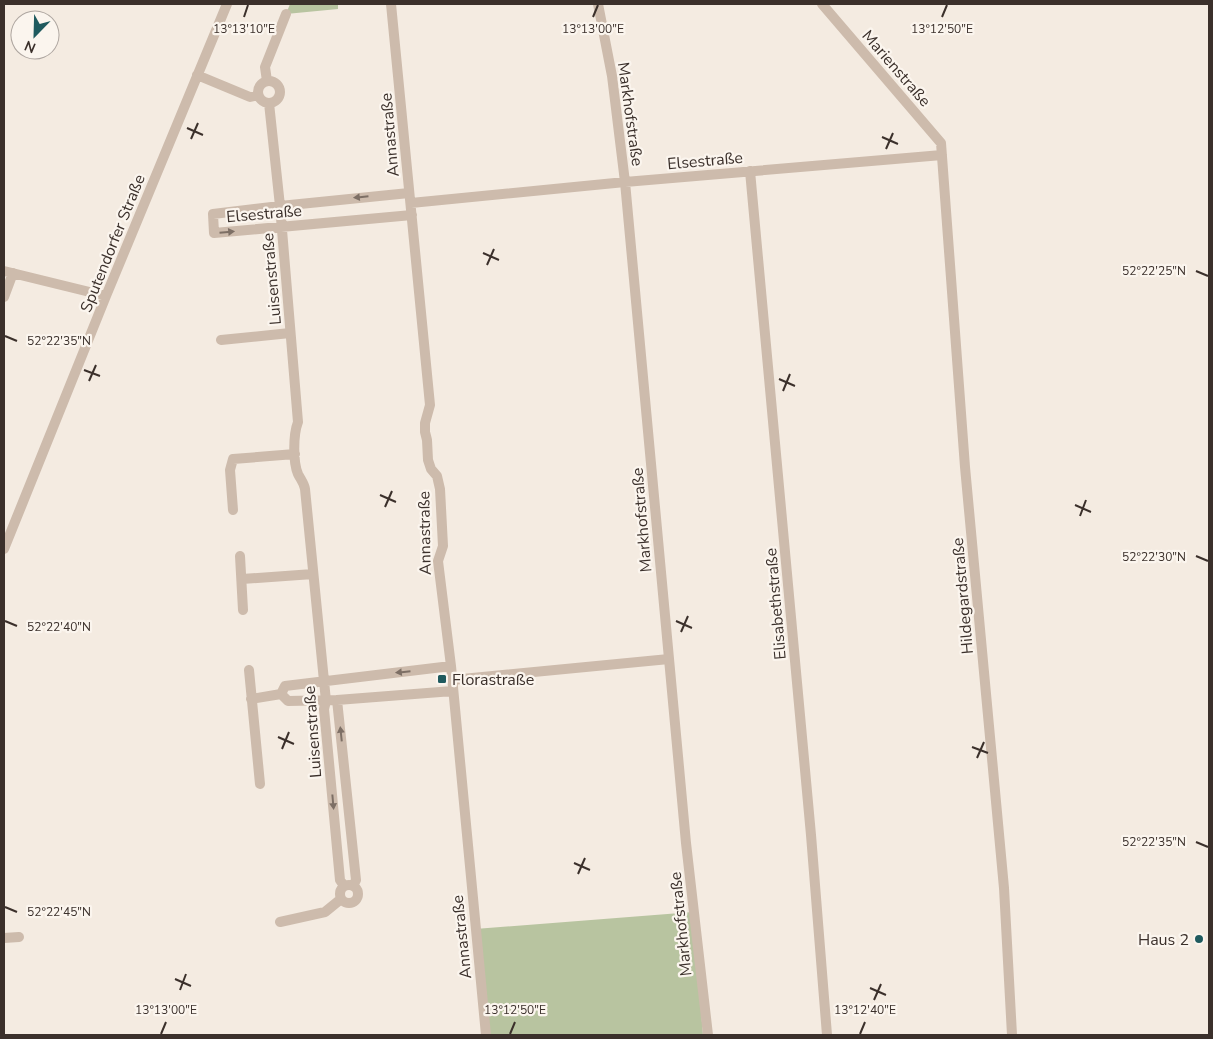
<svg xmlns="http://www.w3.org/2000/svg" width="1213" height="1039" viewBox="0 0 1213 1039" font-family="'Nunito Sans',sans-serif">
<rect width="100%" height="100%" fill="#f4ebe1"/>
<path fill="#b8c4a0" d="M290 4H338V9L286 14Z
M693 912 703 1035H486L475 929Z"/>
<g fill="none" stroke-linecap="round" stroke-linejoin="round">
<path stroke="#cdbbac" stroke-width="10" d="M391 4 430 405 425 423V432L427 440 428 460 431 469 437 476 440 489 443 546 438 561 451 666 486 1035
M598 4 612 76 625 182 686 843 708 1035
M822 4 941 143 965 467 1004 888 1012 1035
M197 75 250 97 258 95
M267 81 265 67 286 14
M258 92a11 11 0 1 1 22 0a11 11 0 1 1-22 0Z
M269 103 280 206 298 422C293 435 293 462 298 474 301 480 304 483 305 489L326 701 324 709 340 880 344 886
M750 171 811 835 827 1035
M409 193 280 206 213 214 214 233 412 215
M411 203 625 182 942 155
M4 271 106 296
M4 297 13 273
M221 340 290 333
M233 510 230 470 233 459 295 454
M4 549 106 296 227 4
M240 556 243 610
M242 579 313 574
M451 666 285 686 281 694 288 701 337 700 453 691
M249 670 260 784
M452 680 669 659
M251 699 281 694
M337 700 356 880 353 886
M340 894a9 9 0 1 1 18 0a9 9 0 1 1-18 0Z
M280 922 325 912 341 899
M4 938 19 937"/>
</g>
<defs><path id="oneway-solid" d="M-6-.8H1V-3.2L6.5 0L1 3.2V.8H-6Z" transform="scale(1.25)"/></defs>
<g fill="#7d6f65">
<use href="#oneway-solid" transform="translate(361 197) rotate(174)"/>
<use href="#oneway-solid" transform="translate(227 232) rotate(-5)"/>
<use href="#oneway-solid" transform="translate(403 672) rotate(174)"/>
<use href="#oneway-solid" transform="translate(341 734) rotate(-96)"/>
<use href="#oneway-solid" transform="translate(333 802) rotate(85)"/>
</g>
<path fill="none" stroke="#3b302b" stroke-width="2" d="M244 17 248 5M593 17 598 5M942 17 947 5M187 128 203 135M882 137 898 144M191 139 198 123M886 149 893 133M483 253 499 260M487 265 494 249M1196 271 1208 276M5 336 17 341M84 370 100 376M779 379 795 386M89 381 96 365M783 391 790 374M380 495 396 502M1075 505 1091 512M385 507 392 491M1080 516 1086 500M1196 556 1208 561M5 621 17 626M676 621 692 628M681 632 688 616M278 737 294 744M972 747 988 753M282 749 289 732M977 758 984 742M1196 842 1208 847M574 863 590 870M578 874 585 858M5 907 17 912M175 979 191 986M870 988 886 995M180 990 186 974M874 1000 881 984M161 1034 166 1022M510 1034 515 1022M860 1034 865 1022"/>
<g fill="#1f5a5e" stroke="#fbf5ee" stroke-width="2">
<rect x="437" y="674" width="10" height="10" rx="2.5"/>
<circle cx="1199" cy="939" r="5"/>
</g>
<g text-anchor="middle" stroke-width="4.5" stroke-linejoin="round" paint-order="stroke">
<g font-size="16" fill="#3b302b" stroke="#fbf5ee">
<text transform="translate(897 68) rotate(49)" y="6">Marienstraße</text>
<text transform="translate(631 114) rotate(82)" y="6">Markhofstraße</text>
<text transform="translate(389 135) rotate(-95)" y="6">Annastraße</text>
<text transform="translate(705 160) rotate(-5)" y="6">Elsestraße</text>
<text transform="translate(264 213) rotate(-5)" y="6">Elsestraße</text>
<text transform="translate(112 243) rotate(-68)" y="6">Sputendorfer Straße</text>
<text transform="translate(271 279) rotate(-95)" y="6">Luisenstraße</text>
<text transform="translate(641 520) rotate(-95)" y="6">Markhofstraße</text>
<text transform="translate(424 533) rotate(-91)" y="6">Annastraße</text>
<text transform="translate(962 596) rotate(-95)" y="6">Hildegardstraße</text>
<text transform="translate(775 604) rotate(-95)" y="6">Elisabethstraße</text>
<text transform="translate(312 732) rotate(-94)" y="6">Luisenstraße</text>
<text transform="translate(680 924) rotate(-96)" y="6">Markhofstraße</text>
<text transform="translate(461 937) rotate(-96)" y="6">Annastraße</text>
</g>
<g font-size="16" fill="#3b302b" stroke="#fbf5ee" text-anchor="start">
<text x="452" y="685">Florastraße</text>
<text x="1189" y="945" text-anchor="end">Haus 2</text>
</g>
</g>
<g font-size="12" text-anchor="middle" fill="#3b302b" stroke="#fbf5ee" stroke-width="4.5" stroke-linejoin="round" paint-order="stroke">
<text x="244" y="33">13°13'10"E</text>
<text x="942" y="33">13°12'50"E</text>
<text x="593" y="33">13°13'00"E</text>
<text x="1154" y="275">52°22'25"N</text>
<text x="59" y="345">52°22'35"N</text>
<text x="1154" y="561">52°22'30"N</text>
<text x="59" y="631">52°22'40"N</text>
<text x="1154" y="846">52°22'35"N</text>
<text x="59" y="916">52°22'45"N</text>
<text x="166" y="1014">13°13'00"E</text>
<text x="515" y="1014">13°12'50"E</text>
<text x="865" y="1014">13°12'40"E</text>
</g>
<rect width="1213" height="1039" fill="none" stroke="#3b302b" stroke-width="10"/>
<g transform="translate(35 35) rotate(203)"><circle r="24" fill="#fbf5ee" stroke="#aea6a0"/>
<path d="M0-4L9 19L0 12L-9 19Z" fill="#1f5a5e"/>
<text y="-8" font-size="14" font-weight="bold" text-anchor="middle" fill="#3b302b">N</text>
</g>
</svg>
